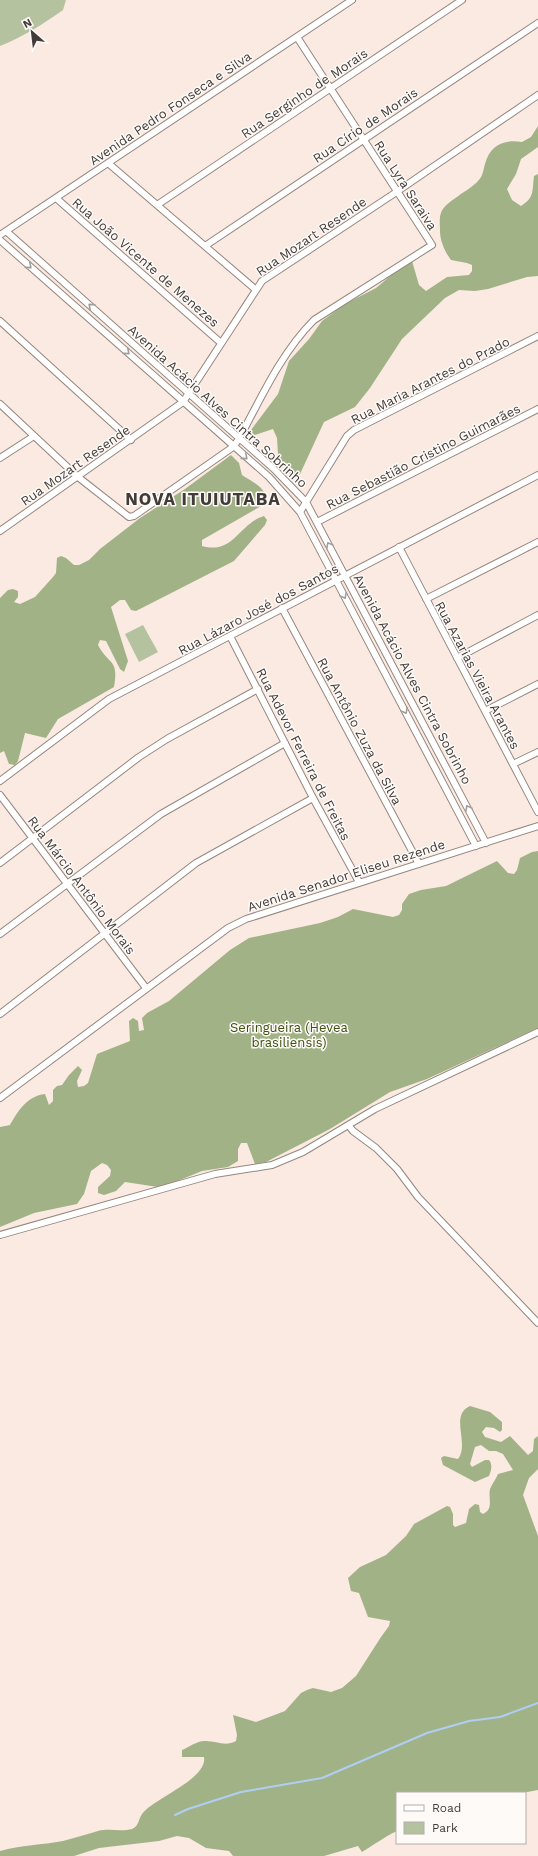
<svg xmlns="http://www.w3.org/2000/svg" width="538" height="1856" viewBox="0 0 538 1856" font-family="'Work Sans',sans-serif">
<rect width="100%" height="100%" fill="#faeae1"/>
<path fill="#b5c2a0" d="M0 0H66L63 10C43 24 23 37 0 46Z
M143 625 158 652 139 662 125 634Z"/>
<path fill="#a2b287" d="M538 126V147L521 159 516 174 507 189 512 200 521 206C535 197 532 191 534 176L538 174V276L527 277 488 289 475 291 459 290 445 298 402 339 370 388 355 407 324 422 300 474 296 477H291L278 454 277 438 273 429 252 436 251 430 278 394 289 361 309 339 322 321 345 304 376 288 402 266 412 261 419 285 426 291 447 277 469 275 472 271V265L467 263 451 260C445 252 440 241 440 231 440 226 439 218 441 213 444 202 469 191 478 181 483 176 483 171 485 164 490 145 504 139 522 142L531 137Z
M231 455 239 463 242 475C254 483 265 487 268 502L202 540V546C234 555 238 524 264 516L267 520 265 525 234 561 136 611 131 610 125 600H120L111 607 128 661 124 672 120 669 106 641 100 640 98 645C109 666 119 658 114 687L58 719 46 738 25 733 18 761 15 765 9 764 4 751 0 753V598L8 590 13 589 18 591V597L14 602 20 604 35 597 53 577 56 573 57 558 61 556 66 558 74 565H79L89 560 100 549 140 518 185 489Z
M538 851V1028L427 1079 390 1092 330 1129 266 1162 255 1164 247 1143H241L238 1149V1161L228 1167 202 1171 170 1184 158 1187 125 1182 116 1191 104 1195 98 1193V1187L110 1176 111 1170 107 1165 102 1163 91 1171 84 1194 77 1204 34 1213 0 1227V1127L10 1125C18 1111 27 1096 45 1094L49 1105 53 1101V1090L57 1086 62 1085 69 1075 78 1066 82 1070 77 1081 78 1087 84 1086 88 1083 97 1054 130 1041 129 1021 133 1018 138 1021 139 1031 144 1030 142 1018 147 1013 169 1001 230 950 249 938 320 923 338 917 353 909 393 917 399 915 402 910V904L409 894 421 890 446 886 497 861 508 873 514 874 517 870 520 858 532 852Z
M470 1406 490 1412 502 1422V1430L500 1432 494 1428 486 1427 482 1432 485 1437 501 1442 510 1436 528 1455 533 1451 534 1439 538 1436V1469L529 1478 523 1495 538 1536V1790L522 1793H397V1831C384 1837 374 1845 362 1852L358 1846 324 1856H233L229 1851 206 1848 189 1838 177 1836 159 1841 99 1848 74 1856H0V1851C21 1845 42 1845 63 1841 75 1838 87 1834 98 1831 109 1828 121 1832 132 1829 139 1826 138 1820 142 1814 154 1798 208 1779 204 1757H182V1750C189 1747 198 1740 206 1741 217 1741 225 1747 236 1741L237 1735 233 1715 256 1722 285 1711 301 1693 307 1690 313 1688 331 1692 342 1688 356 1676 381 1637 389 1626 390 1621 368 1617 359 1593 351 1591 348 1578 360 1567 386 1555 406 1536 414 1524 447 1506 450 1507 453 1514V1525L455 1527 466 1523 469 1509 475 1504 479 1505 480 1512 483 1514C494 1509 488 1499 490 1489 492 1484 496 1479 498 1474L513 1470 503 1454 496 1451H489L481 1445 475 1447 470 1464 472 1467 485 1460H489C493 1465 491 1471 489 1476L475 1482 443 1465 441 1458 444 1456 458 1459C470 1444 449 1415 470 1406Z"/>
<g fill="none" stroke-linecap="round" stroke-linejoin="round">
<path stroke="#b0cef4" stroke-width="2" d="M175 1815 188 1809 241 1792 322 1778 427 1733 469 1721 500 1717 538 1703"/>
<g stroke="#95877f" stroke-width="8">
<path id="minor" d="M108 163 255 289
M56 198 221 343
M157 205 462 0
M6 231 274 469 306 502 486 843
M0 235 352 0
M0 240 269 477 300 512 476 846
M205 246 538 23
M0 321 131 440
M0 404 78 477 129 517 134 516 233 447 239 439C261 398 281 353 314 320L432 245 297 37
M0 458 34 436
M300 512 347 436 354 430 538 336
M317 522 538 409
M0 531 183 402 262 281 395 193 538 95
M399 547 538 812
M426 599 538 542
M282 608 419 864
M230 636 313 798 359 882
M457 658 538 615
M485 711 538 684
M513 764 538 752
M0 781 109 699 538 475
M0 795 146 988
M0 863 139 757 167 739 258 689
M0 934 161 814 285 743
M0 1014 196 863 313 798
M0 1098 228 928 246 919 538 826
M349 1126 353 1131 376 1148 397 1169 418 1197 538 1323
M0 1235 215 1174 272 1165 303 1152 375 1109 538 1032"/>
</g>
<use href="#minor" stroke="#fff" stroke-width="6"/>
</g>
<defs><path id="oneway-chevron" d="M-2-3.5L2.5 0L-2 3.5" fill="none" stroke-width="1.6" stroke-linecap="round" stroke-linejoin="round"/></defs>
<g stroke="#a09e9c">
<use href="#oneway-chevron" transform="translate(29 266) rotate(41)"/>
<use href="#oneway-chevron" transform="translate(91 306) rotate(-138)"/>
<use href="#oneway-chevron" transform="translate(127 352) rotate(41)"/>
<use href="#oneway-chevron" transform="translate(245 457) rotate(41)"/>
<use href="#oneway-chevron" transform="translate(329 545) rotate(-118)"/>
<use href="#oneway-chevron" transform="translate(344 596) rotate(62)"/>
<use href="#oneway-chevron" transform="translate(405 711) rotate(62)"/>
<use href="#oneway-chevron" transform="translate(468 808) rotate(-118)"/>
</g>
<g text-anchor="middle" stroke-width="3" stroke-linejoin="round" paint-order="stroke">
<g font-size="13" fill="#423c38" stroke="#fdfaf8">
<text transform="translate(304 93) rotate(-34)" y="5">Rua Serginho de Morais</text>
<text transform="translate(170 108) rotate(-34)" y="5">Avenida Pedro Fonseca e Silva</text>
<text transform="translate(365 125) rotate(-34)" y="5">Rua Círio de Morais</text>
<text transform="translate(406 185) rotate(57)" y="5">Rua Lyra Saraiva</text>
<text transform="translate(311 236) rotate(-34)" y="5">Rua Mozart Resende</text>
<text transform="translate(146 262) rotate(41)" y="5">Rua João Vicente de Menezes</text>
<text transform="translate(430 380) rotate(-27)" y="5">Rua Maria Arantes do Prado</text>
<text transform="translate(218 406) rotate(42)" y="5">Avenida Acácio Alves Cintra Sobrinho</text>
<text transform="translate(423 456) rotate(-27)" y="5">Rua Sebastião Cristino Guimarães</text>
<text transform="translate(75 465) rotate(-35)" y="5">Rua Mozart Resende</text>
<text transform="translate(258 609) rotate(-28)" y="5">Rua Lázaro José dos Santos</text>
<text transform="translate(478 675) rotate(62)" y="5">Rua Azarias Vieira Arantes</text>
<text transform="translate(413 679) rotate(62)" y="5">Avenida Acácio Alves Cintra Sobrinho</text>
<text transform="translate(360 731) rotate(62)" y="5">Rua Antônio Zuza da Silva</text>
<text transform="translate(304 754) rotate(63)" y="5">Rua Adevor Ferreira de Freitas</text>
<text transform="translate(346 875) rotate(-18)" y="5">Avenida Senador Eliseu Rezende</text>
<text transform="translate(82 885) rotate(53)" y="5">Rua Márcio Antônio Morais</text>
</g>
<g font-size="13" fill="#3e510f" stroke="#fdfaf8">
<text x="289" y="1032">Seringueira (Hevea<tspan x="289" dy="15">brasiliensis)</tspan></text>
</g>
<g font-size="17" font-weight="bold" letter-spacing="1" fill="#423c38" stroke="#fdfaf8">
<text x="203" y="505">NOVA ITUIUTABA</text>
</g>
</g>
<rect x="396" y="1792" width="130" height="52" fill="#fdfaf8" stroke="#b2aeab"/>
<rect x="404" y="1805" width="20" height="6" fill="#ffffff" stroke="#b2aeab"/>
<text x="432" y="1812" font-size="12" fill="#423c38">Road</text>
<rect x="404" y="1822" width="20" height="12" fill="#b5c2a0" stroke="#b2aeab"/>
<text x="432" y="1832" font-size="12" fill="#423c38">Park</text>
<g transform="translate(32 32) rotate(332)" stroke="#fdfaf8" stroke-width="3" paint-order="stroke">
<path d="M0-3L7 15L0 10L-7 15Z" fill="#423c38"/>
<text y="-6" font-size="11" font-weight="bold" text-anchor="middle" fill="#423c38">N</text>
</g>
</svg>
